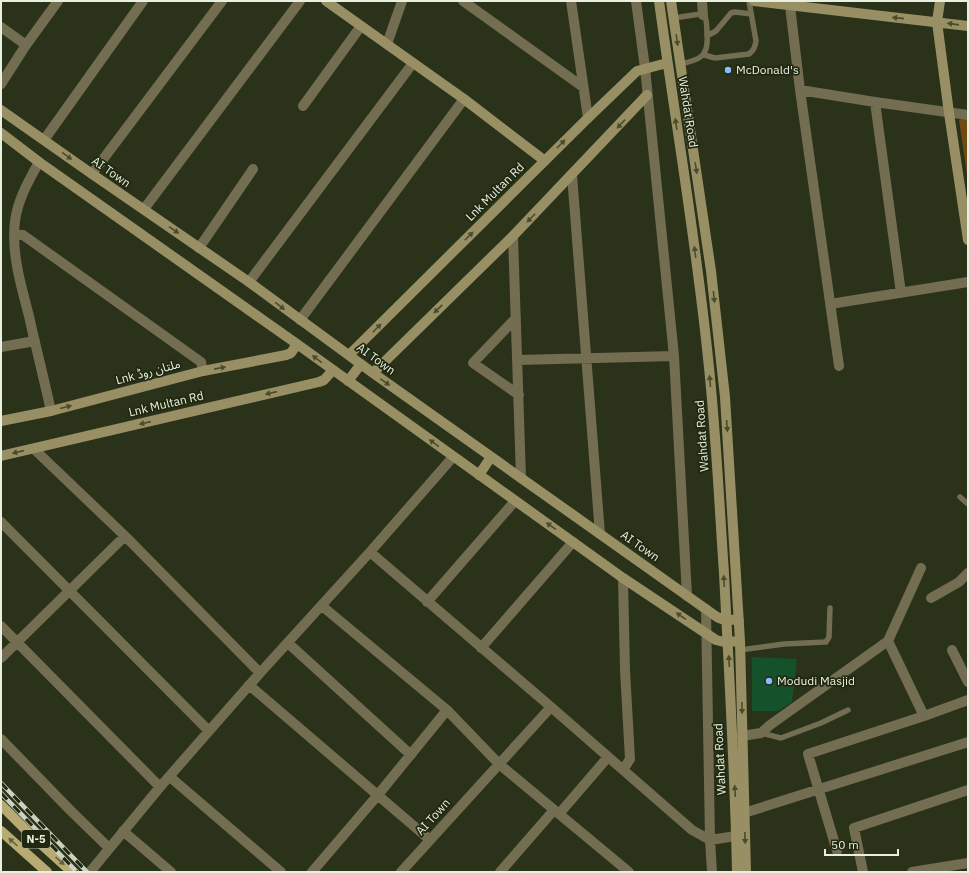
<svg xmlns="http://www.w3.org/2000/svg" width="969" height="873" viewBox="0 0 969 873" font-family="'IBM Plex Sans','Noto Sans Arabic',sans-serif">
<rect width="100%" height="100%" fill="#2a3219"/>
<path fill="#714912" d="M968 117V182L959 120Z"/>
<path fill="#15522b" d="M752 657 797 659 792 702 778 711H752Z"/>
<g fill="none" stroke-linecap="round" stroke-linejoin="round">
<path stroke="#736d52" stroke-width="5.5" d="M674 18 700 14 705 16C707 22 707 29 707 35 709 57 699 60 680 64
M707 36 716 31 731 13 735 12 751 14
M704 55 715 58 749 54C754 50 755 47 756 41L749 1
M960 497 968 504
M740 650 784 644 826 642 829 637 830 608
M761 733 781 738 821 723 848 710"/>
<path stroke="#736d52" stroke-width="10" d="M463 1 583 87
M571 1 588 118
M636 1 645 68 674 356 687 596
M702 1 703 15
M790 6 800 90 839 366
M1 27 26 45
M387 44 402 1
M1 84 26 45 58 1
M800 90 875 102 968 115
M875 102 901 293
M303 106 361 26
M44 140 143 1
M39 162C29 180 18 199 15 221 11 252 21 286 29 316 36 348 44 379 51 411
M92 174 222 1
M572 175 600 534
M144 209 300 1
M15 235H23L201 362 203 371
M513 236 521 478
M199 248 253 169
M249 282 413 63
M830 304 968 282
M516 318 473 363 519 395
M300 320 464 99
M1 347 35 341
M518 360 674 356
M34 449 125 536 260 673
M1 522 209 731
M370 552 551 707 692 830 710 840 736 836
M623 578 625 670 630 759 623 770
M931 598 959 582 968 573
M427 602 515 501
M322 606 447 710 499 764 629 872
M706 609 710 840 712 872
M1 626 160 787
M888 641 924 716
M288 643 411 755
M481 648 573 542
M952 650 968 682
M1 658 125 536
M249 685 429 839
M742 736 761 733 770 725 888 641 921 568
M1 739 70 810 109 848
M170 777 281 872
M559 814 608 757
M736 814 744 813 968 742
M123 831 171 872
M837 851 808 754 924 716 968 700
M90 872 160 787 209 731 260 673 370 552 453 457
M312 872 377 796 447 710
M401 872 551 707
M500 872 554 810
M863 872 854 828 968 790
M912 872 968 863"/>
<path stroke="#998f64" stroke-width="10" d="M326 1 464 99 545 161
M659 1C675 120 696 239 708 358 716 430 719 502 724 573 729 673 735 772 737 872
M671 1 711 271 725 397 740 641 746 872
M754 1 968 26
M940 1 937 22 949 113 968 240
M1 110 92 174 249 282 373 373 717 617 722 619 739 620
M1 133 39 162 297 344 623 578 716 640 724 642 740 641
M349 355 588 118 637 71 667 63
M373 373 513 236 647 95
M348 381 361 364
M1 421 51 411 203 371 286 355 291 353 297 344
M1 456 319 382 324 380 333 370
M479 475 491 457"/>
<path stroke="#b7aa72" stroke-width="10" d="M1 805 30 834 72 872
M1 831 47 872"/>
<g stroke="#ccd2c1" stroke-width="4.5">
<path id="rail" d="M1 783 87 872
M1 793 77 872"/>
</g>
<use href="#rail" stroke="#202810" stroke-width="3" stroke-dasharray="9" stroke-linecap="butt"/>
</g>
<defs><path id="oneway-solid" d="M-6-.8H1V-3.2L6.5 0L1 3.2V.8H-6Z"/></defs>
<g fill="#4a4c2d">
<use href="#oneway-solid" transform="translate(898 18) rotate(-174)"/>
<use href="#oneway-solid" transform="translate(953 24) rotate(-172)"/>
<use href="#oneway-solid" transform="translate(677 40) rotate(82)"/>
<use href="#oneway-solid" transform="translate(621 124) rotate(133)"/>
<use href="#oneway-solid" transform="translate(676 124) rotate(-99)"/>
<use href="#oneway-solid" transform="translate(561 144) rotate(-46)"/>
<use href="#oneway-solid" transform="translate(67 156) rotate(36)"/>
<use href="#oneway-solid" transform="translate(696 168) rotate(81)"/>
<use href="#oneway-solid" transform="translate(531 218) rotate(134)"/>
<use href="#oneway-solid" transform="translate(174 230) rotate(34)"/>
<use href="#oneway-solid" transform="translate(469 236) rotate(-45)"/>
<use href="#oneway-solid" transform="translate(695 252) rotate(-97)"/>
<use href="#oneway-solid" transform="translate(714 297) rotate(84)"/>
<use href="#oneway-solid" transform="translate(280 306) rotate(37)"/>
<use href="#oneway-solid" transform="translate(438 309) rotate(136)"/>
<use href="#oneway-solid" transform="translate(377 328) rotate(-45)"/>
<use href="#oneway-solid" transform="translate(317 359) rotate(-143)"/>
<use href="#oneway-solid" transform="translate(220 368) rotate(-11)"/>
<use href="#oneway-solid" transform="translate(710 381) rotate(-95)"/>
<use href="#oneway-solid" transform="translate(385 382) rotate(35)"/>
<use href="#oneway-solid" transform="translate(271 393) rotate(167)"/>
<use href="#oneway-solid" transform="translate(66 407) rotate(-15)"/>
<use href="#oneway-solid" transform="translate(145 423) rotate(167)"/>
<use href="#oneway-solid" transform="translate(727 426) rotate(86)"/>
<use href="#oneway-solid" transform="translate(434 443) rotate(-144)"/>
<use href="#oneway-solid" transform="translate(18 452) rotate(167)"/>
<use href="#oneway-solid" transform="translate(551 526) rotate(-145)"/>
<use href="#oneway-solid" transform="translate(724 581) rotate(-93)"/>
<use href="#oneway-solid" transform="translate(681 616) rotate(-146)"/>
<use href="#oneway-solid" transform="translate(729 661) rotate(-93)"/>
<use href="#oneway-solid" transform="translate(742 708) rotate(89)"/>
<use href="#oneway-solid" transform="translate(735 791) rotate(-93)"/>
<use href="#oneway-solid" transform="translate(745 838) rotate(88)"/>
</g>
<g fill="#64623c">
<use href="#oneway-solid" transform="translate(13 842) rotate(-138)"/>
<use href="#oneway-solid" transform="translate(60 861) rotate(42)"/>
</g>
<g fill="#8eb9fc" stroke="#202810" stroke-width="1.5">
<circle cx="728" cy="70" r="4"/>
<circle cx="769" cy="681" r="4"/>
</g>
<g text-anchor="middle" stroke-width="3.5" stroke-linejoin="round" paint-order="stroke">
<rect fill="#202810" stroke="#adb4a2" stroke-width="1" x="22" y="830" width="28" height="18" rx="3"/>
<g font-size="11" font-weight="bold" fill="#eaf0e0">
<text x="36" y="843">N-5</text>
</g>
<g font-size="12" fill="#eaf0e0" stroke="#202810" text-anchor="start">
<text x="736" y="74">McDonald's</text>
<text x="777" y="685">Modudi Masjid</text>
</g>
<g font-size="12" fill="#eaf0e0" stroke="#202810">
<text transform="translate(688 112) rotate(81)" y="4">Wahdat Road</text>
<text transform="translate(111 172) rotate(35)" y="4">AI Town</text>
<text transform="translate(495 192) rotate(-45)" y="4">Lnk Multan Rd</text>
<text transform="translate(376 359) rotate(36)" y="4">AI Town</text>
<text transform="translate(148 372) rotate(-15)" y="4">Lnk ملتان روڈ</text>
<text transform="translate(166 404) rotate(-13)" y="4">Lnk Multan Rd</text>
<text transform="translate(702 436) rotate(-94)" y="4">Wahdat Road</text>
<text transform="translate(640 546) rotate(35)" y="4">AI Town</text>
<text transform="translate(720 759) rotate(-93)" y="4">Wahdat Road</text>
<text transform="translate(433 817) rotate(-48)" y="4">AI Town</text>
</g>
</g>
<rect width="969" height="873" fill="none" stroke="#eaf0e0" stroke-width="4"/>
<path d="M825 849v6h73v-6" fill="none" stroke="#eaf0e0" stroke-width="2"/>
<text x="831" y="849" font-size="12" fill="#eaf0e0" stroke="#202810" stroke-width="3" paint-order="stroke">50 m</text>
</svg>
